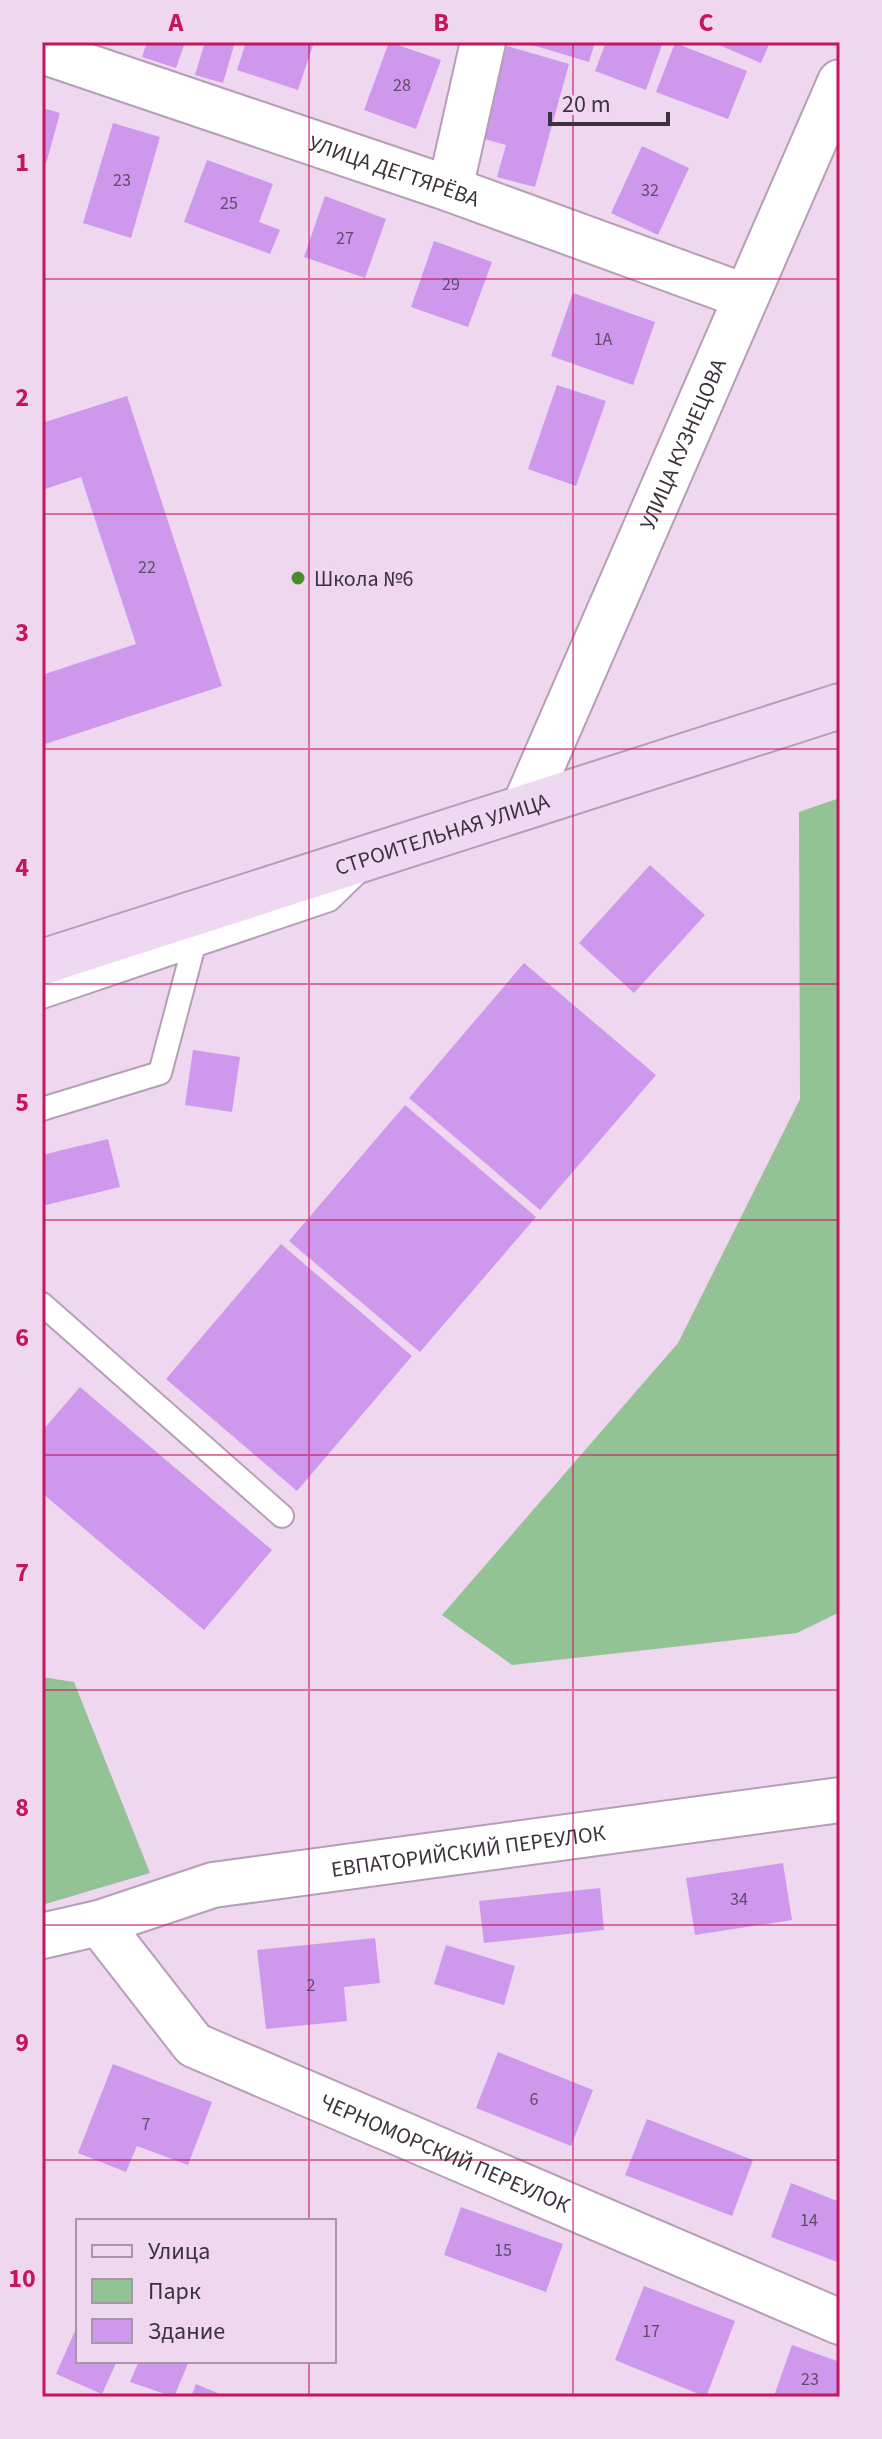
<svg xmlns="http://www.w3.org/2000/svg" width="882" height="2439" viewBox="0 0 882 2439" font-family="'Source Sans 3',sans-serif">
<rect width="100%" height="100%" fill="#efd7f0"/>
<path fill="#93c295" d="M840 798V1612L797 1633 512 1665 442 1615 678 1343 800 1099 799 812Z
M42 1677 74 1682 150 1873 42 1905Z"/>
<path fill="#ce98ec" d="M147 42H185L176 68 142 57Z
M205 42H235L223 83 195 75Z
M246 42H314L298 90 237 70Z
M389 42 441 60 416 129 364 110Z
M522 42H595L589 62Z
M606 42H663L646 90 595 71Z
M712 42H770L761 63Z
M675 43 747 71 728 119 656 92Z
M507 46 569 64 535 187 497 177 506 145 481 138Z
M42 108 60 113 46 164 42 163Z
M113 123 160 137 131 238 83 223Z
M642 146 689 168 658 235 611 213Z
M207 160 273 184 259 222 280 230 270 254 184 222Z
M325 196 386 219 365 278 304 257Z
M434 241 492 262 468 327 411 307Z
M573 293 655 322 633 385 551 356Z
M557 385 606 401 576 486 528 469Z
M127 396 222 686 42 745V675L136 644 81 477 42 490V423Z
M650 865 705 915 634 993 579 943Z
M524 963 656 1075 540 1210 409 1098Z
M193 1050 240 1057 232 1112 185 1105Z
M405 1105 536 1217 420 1352 289 1241Z
M108 1139 120 1187 42 1206V1155Z
M281 1244 412 1356 297 1491 166 1379Z
M80 1387 272 1550 204 1630 42 1493V1431Z
M783 1863 792 1920 695 1935 686 1878Z
M600 1888 604 1930 484 1943 479 1901Z
M375 1938 380 1983 344 1987 347 2021 266 2029 257 1950Z
M446 1945 515 1966 504 2005 434 1984Z
M498 2052 593 2090 571 2146 476 2108Z
M113 2064 212 2102 188 2165 137 2146 126 2172 78 2153Z
M647 2119 753 2160 732 2216 625 2175Z
M791 2183 840 2202V2263L771 2237Z
M461 2207 563 2244 546 2292 444 2255Z
M644 2286 735 2321 706 2397 615 2360Z
M75 2331 78 2332V2361H117L102 2394 56 2374Z
M792 2345 840 2362V2397L774 2396Z
M139 2361H189L174 2397 130 2382Z
M196 2384 227 2397H191Z"/>
<g fill="none" stroke-linecap="round" stroke-linejoin="round">
<g stroke="#b59eb6" stroke-width="26">
<path id="lane" d="M42 997 329 900 361 869
M42 1109 160 1073 194 945
M42 1304 282 1516"/>
</g>
<g stroke="#b59eb6" stroke-width="48">
<g id="street">
<path id="s1" d="M42 51 450 189 744 296"/>
<path d="M450 189 483 42"/>
<path id="s2" d="M525 805 840 82"/>
<path id="s3" d="M99 1923 194 2045 840 2322"/>
<path id="s4" d="M42 1936 99 1923 213 1885 840 1800"/>
</g>
</g>
<g stroke="#b59eb6" stroke-width="48">
<g id="secondary">
<path id="s5" d="M42 962 840 706"/>
</g>
</g>
<use href="#lane" stroke="#fff" stroke-width="22"/>
<use href="#street" stroke="#fff" stroke-width="44"/>
<use href="#secondary" stroke="#efd9f2" stroke-width="44"/>
</g>
<path fill="none" stroke="#c2185b" stroke-width="2" stroke-opacity="0.55" d="M309 42V2221M573 42V2397M42 279H840M42 514H840M42 749H840M42 984H840M42 1220H840M42 1455H840M42 1690H840M42 1925H840M42 2160H840M309 2361V2397"/>
<circle fill="#4c8b2b" stroke="#efd7f0" stroke-width="3" cx="298" cy="578" r="8"/>
<g text-anchor="middle" stroke-width="8" stroke-linejoin="round" paint-order="stroke">
<g font-size="18" fill="#604c68">
<text x="402" y="91">28</text>
<text x="122" y="186">23</text>
<text x="650" y="196">32</text>
<text x="229" y="209">25</text>
<text x="345" y="244">27</text>
<text x="451" y="290">29</text>
<text x="603" y="345">1А</text>
<text x="147" y="573">22</text>
<text x="739" y="1905">34</text>
<text x="311" y="1991">2</text>
<text x="534" y="2105">6</text>
<text x="146" y="2130">7</text>
<text x="809" y="2226">14</text>
<text x="503" y="2256">15</text>
<text x="651" y="2337">17</text>
<text x="810" y="2385">23</text>
</g>
<g font-size="22" fill="#3b323c" stroke="#efd7f0">
<text dy="8" stroke="none"><textPath href="#s1" startOffset="372">УЛИЦА ДЕГТЯРЁВА</textPath></text>
<text dy="8" stroke="none"><textPath href="#s2" startOffset="394">УЛИЦА КУЗНЕЦОВА</textPath></text>
<text dy="8" stroke="none"><textPath href="#s5" startOffset="420">СТРОИТЕЛЬНАЯ УЛИЦА</textPath></text>
<text dy="8" stroke="none"><textPath href="#s4" startOffset="436">ЕВПАТОРИЙСКИЙ ПЕРЕУЛОК</textPath></text>
<text dy="8" stroke="none"><textPath href="#s3" startOffset="428">ЧЕРНОМОРСКИЙ ПЕРЕУЛОК</textPath></text>
</g>
<g font-size="22" fill="#3b323c" stroke="#efd7f0" text-anchor="start">
<text x="314" y="586">Школа №6</text>
</g>
</g>
<rect width="882" height="2439" fill="none" stroke="#efd7f0" stroke-width="88"/>
<rect x="76" y="2219" width="260" height="144" fill="#efd7f0" stroke="#a795a8" stroke-width="2"/>
<rect x="92" y="2245" width="40" height="12" fill="#efd9f2" stroke="#a795a8" stroke-width="2"/>
<text x="148" y="2259" font-size="24" fill="#3b323c">Улица</text>
<rect x="92" y="2279" width="40" height="24" fill="#93c295" stroke="#a795a8" stroke-width="2"/>
<text x="148" y="2299" font-size="24" fill="#3b323c">Парк</text>
<rect x="92" y="2319" width="40" height="24" fill="#ce98ec" stroke="#a795a8" stroke-width="2"/>
<text x="148" y="2339" font-size="24" fill="#3b323c">Здание</text>
<path d="M550 112v12h118v-12" fill="none" stroke="#3b323c" stroke-width="4"/>
<text x="562" y="112" font-size="24" fill="#3b323c" stroke="#efd7f0" stroke-width="6" paint-order="stroke">20 m</text>
<rect x="44" y="44" width="794" height="2351" fill="none" stroke="#c2185b" stroke-width="3"/>
<g font-size="26" text-anchor="middle" font-weight="bold" fill="#c2185b">
<text x="176" y="31">A</text>
<text x="441" y="31">B</text>
<text x="706" y="31">C</text>
<text x="22" y="171">1</text>
<text x="22" y="406">2</text>
<text x="22" y="641">3</text>
<text x="22" y="876">4</text>
<text x="22" y="1111">5</text>
<text x="22" y="1346">6</text>
<text x="22" y="1581">7</text>
<text x="22" y="1816">8</text>
<text x="22" y="2051">9</text>
<text x="22" y="2287">10</text>
</g>
</svg>
